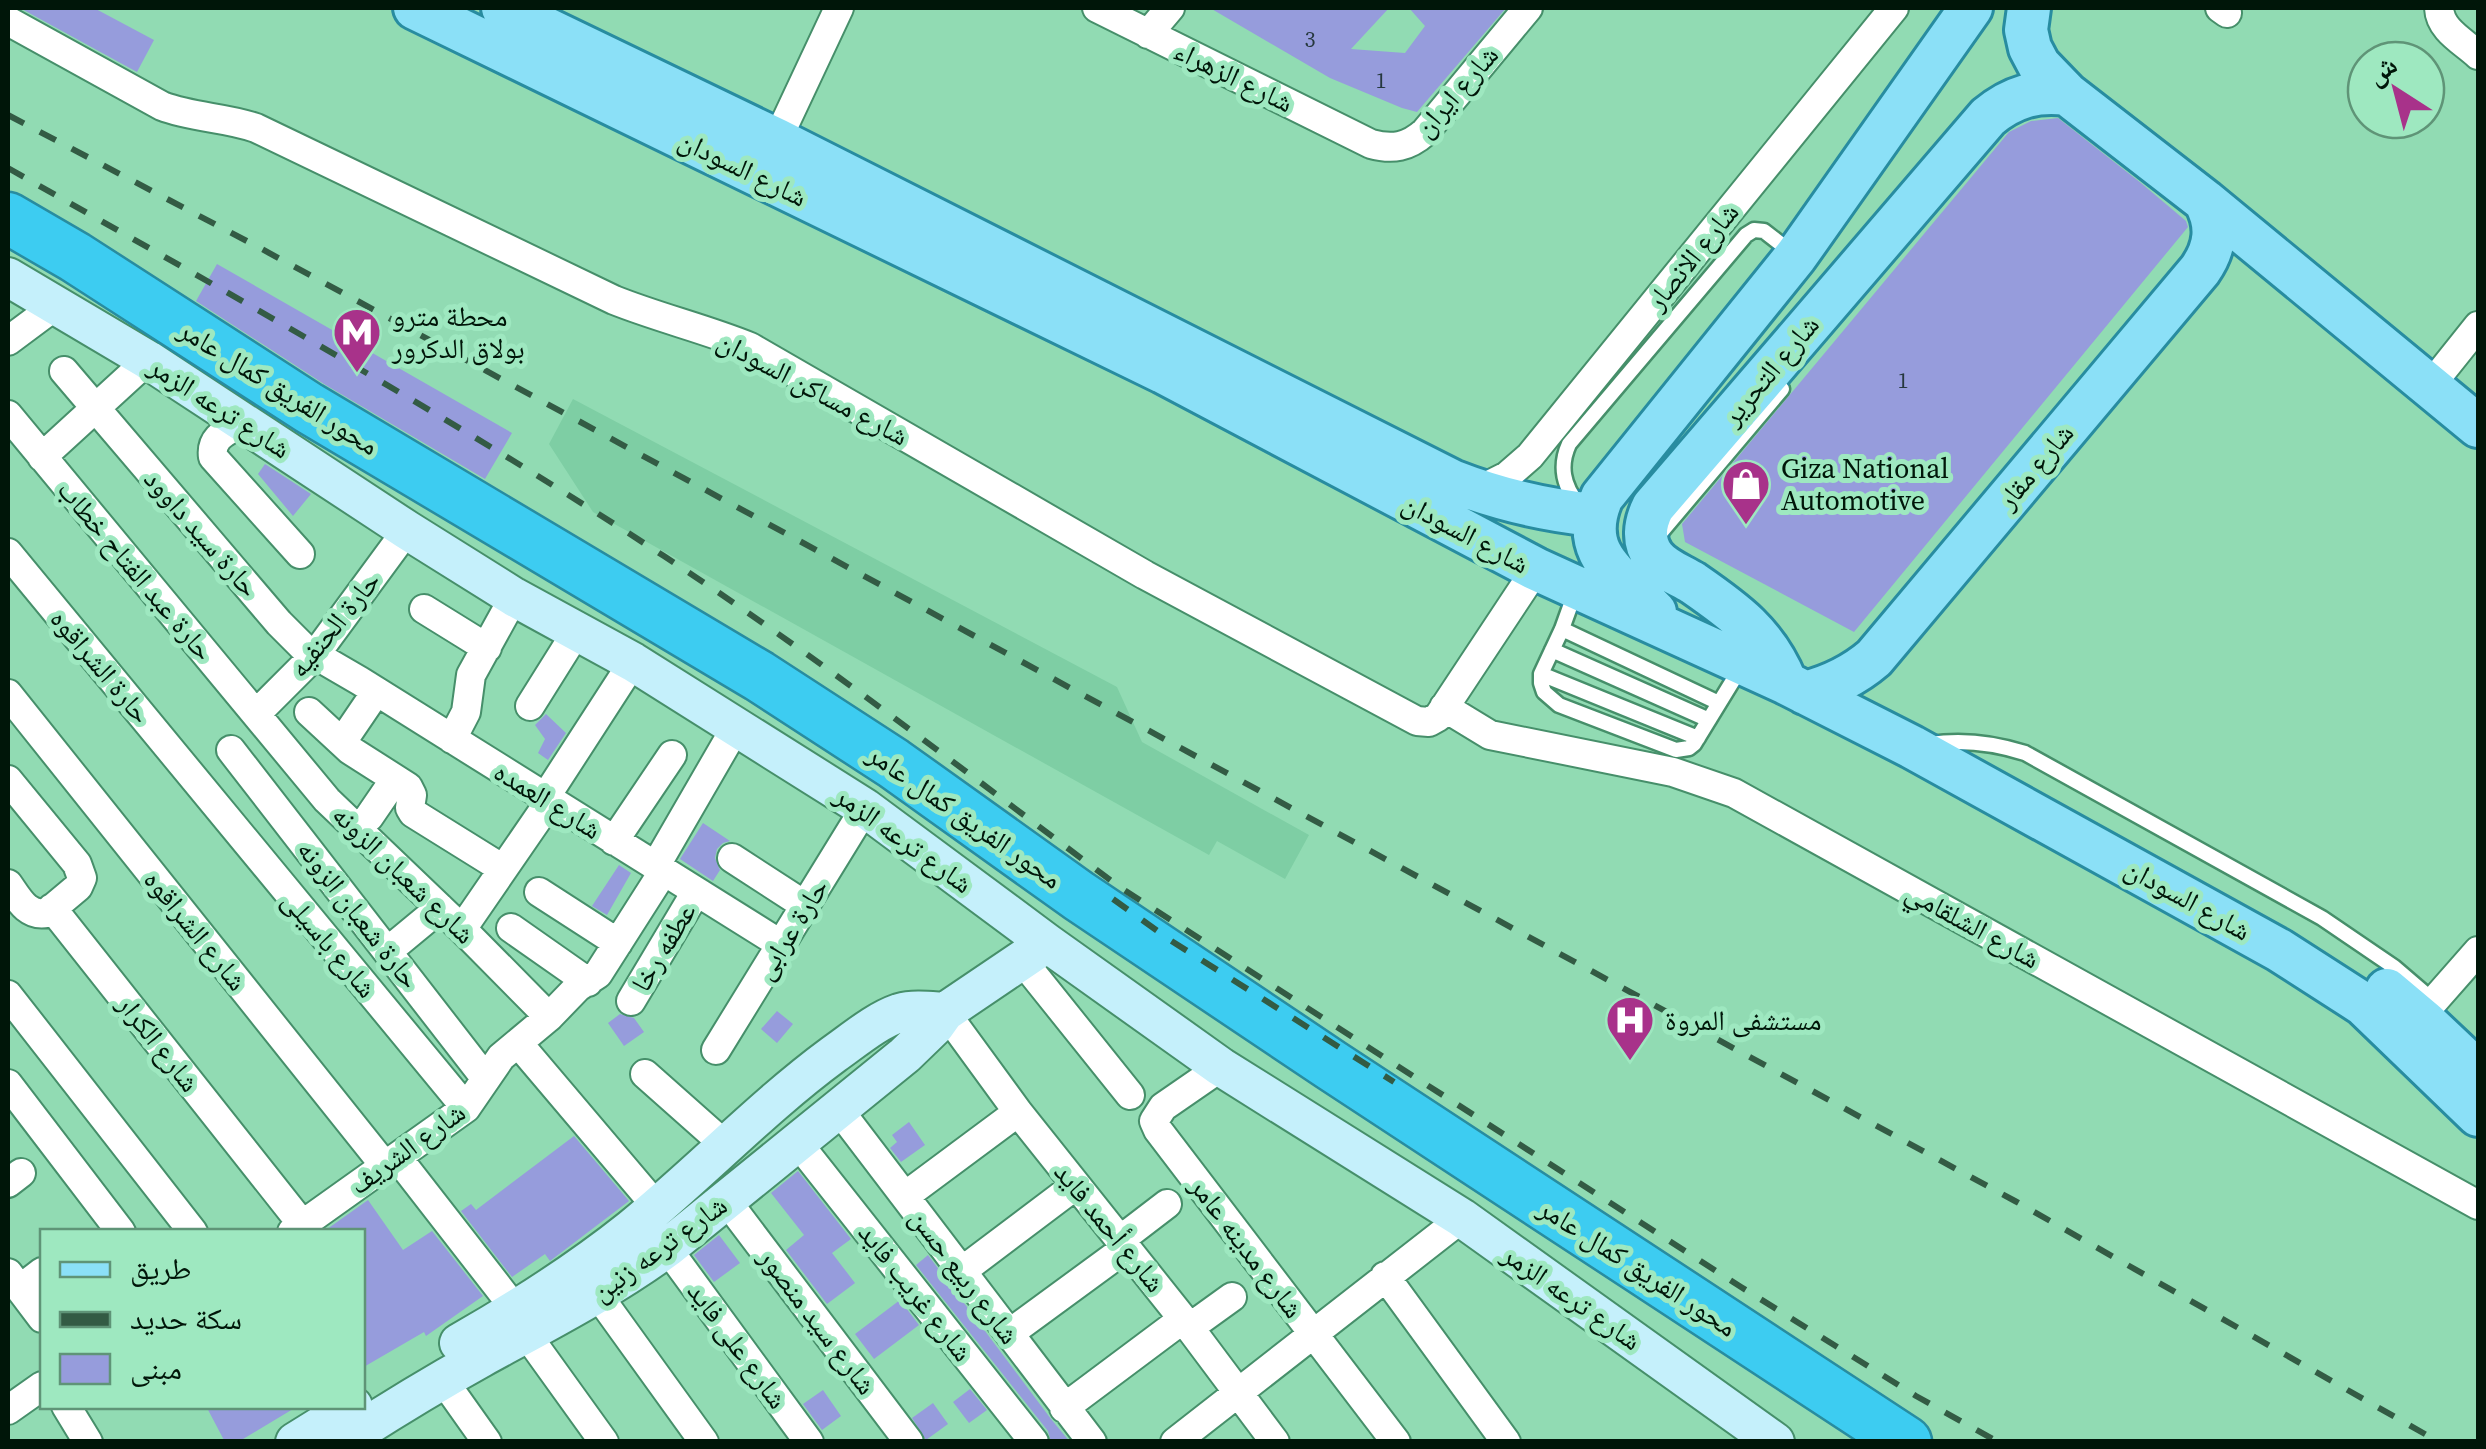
<svg xmlns="http://www.w3.org/2000/svg" width="2486" height="1449" viewBox="0 0 2486 1449" font-family="'Source Serif 4','Noto Naskh Arabic',serif">
<rect width="100%" height="100%" fill="#91dbb3"/>
<path fill="#7ecea4" d="M573 399 1117 687 1142 742 1309 835 1285 879 1217 841 1209 855 593 512 549 444Z"/>
<path fill="#969cdc" d="M20 8H94L154 40 137 72Z
M1210 8H1389L1351 49 1405 53 1425 26 1409 8H1506L1417 112 1402 108 1330 78Z
M2058 118 2141 183 2186 221 2188 227 1854 632 1685 542 1682 524 2009 132 2031 121Z
M217 264 512 433 485 479 324 384 196 301Z
M265 464 311 494 293 516 258 474Z
M546 714 566 733 548 760 538 753 545 739 535 725Z
M703 823 730 841 723 843 717 849 715 858 720 870 713 881 680 859Z
M619 865 631 873 607 915 592 906Z
M777 1011 793 1024 777 1043 761 1029Z
M620 1014 634 1018 644 1032 624 1046 608 1023Z
M909 1122 925 1145 901 1162 890 1148 897 1142 892 1135Z
M574 1136 629 1201 550 1261 545 1254 512 1277 461 1211 471 1204 476 1210Z
M798 1171 851 1239 832 1253 855 1283 827 1304 786 1250 804 1235 771 1193Z
M368 1200 403 1250 432 1231 483 1296 426 1336 424 1332 362 1368V1232H323Z
M719 1235 740 1263 714 1282 694 1255Z
M928 1255 1051 1419 1070 1442H1051L1048 1431 916 1265Z
M900 1300 919 1325 874 1359 855 1334Z
M970 1389 987 1410 969 1423 953 1402Z
M823 1390 841 1416 822 1430 803 1404Z
M933 1403 948 1424 926 1440 912 1418Z
M206 1406H298L238 1442H225Z"/>
<g fill="none" stroke-linecap="round" stroke-linejoin="round">
<g stroke="#468f6a" stroke-width="19">
<path id="lane" d="M1578 504C1563 485 1559 466 1569 444L1746 235 1754 230 1764 231 1791 252
M1657 537 1782 389
M1576 590 1562 629 1541 674V683L1544 692 1559 705 1676 750 1689 748 1694 744 1740 669
M1562 629 1719 703
M1552 650 1709 720
M1541 674 1698 738
M1930 744C1963 739 1994 743 2025 753L2322 918 2394 967 2436 1003"/>
</g>
<g stroke="#468f6a" stroke-width="32">
<path id="street" d="M1097 8 1371 144C1393 150 1408 147 1425 132L1528 8
M2220 8 2227 13
M2439 8C2440 30 2463 41 2478 55
M8 21 162 106C193 118 225 117 256 128L614 300C659 318 706 329 750 347L1145 575 1417 721 1429 722 1438 717 1536 569
M1148 34 1170 8
M777 140 839 8
M8 341 55 306
M64 371 279 623 305 649 360 681 782 945
M2430 386 2478 326
M8 415 327 800 462 929 549 1017
M243 422C228 431 210 436 213 457L300 554
M42 457 148 360
M1477 491 1507 476 1530 456 1894 8
M8 553 466 1108
M424 609 487 648
M8 694 385 1166
M530 706 577 631
M1444 707 1490 735 1673 772 1734 793 2478 1205
M309 712 350 750 408 787 412 795 410 808 413 813 503 869
M256 714 315 655 407 530
M452 739 466 712 471 675 514 597
M342 742 376 692
M231 750 486 1079
M8 780 77 864 82 878 78 887 47 913C27 917 18 898 8 884
M545 798 633 662
M369 817 395 779
M614 841 672 755
M732 858 806 906
M655 867 736 727
M539 892 618 943
M52 908 302 1224
M511 928 588 982
M462 929 550 801
M388 951 440 908
M1021 959 1130 1095
M8 995 193 1232
M631 1001 696 892
M2434 1001 2478 951
M945 1012 1018 1112 1183 1319 1275 1442
M518 1043 657 1207
M716 1050 865 808
M1221 1067 1163 1107 1154 1121 1158 1130 1396 1442
M645 1074 725 1145
M8 1084 121 1232
M839 1110 1092 1442
M797 1142 1034 1442
M397 1157 516 1310
M8 1183 21 1173
M905 1196 1018 1112
M726 1200 909 1442
M292 1232 466 1108 501 1057 549 1017 578 987 598 974 663 872
M1120 1240 1167 1204
M667 1248 809 1442
M962 1271 1076 1185
M8 1273 42 1318
M1385 1276 1506 1442
M20 1289 42 1272
M598 1295 704 1442
M1189 1328 1232 1297
M1010 1333 1126 1248
M527 1335 604 1442
M443 1380 487 1442
M66 1406 88 1442
M1064 1408 1183 1319
M8 1410 42 1386
M1175 1442 1462 1218"/>
</g>
<g stroke="#468f6a" stroke-width="42">
<path id="secondary" d="M8 277 148 360 407 530 514 597 633 662 865 808 1047 943 1221 1067 1462 1218 1775 1442
M459 1343C519 1309 577 1272 631 1229 701 1172 762 1107 834 1054 854 1040 876 1021 899 1013 914 1009 929 1011 945 1012
M295 1442 353 1406
M342 1442C388 1412 434 1384 481 1358 545 1323 608 1291 667 1248L905 1055 935 1026 945 1012 1047 943"/>
</g>
<g stroke="#288ca0" stroke-width="48">
<path id="primary" d="M415 8 1163 372 1536 569 1786 683 1912 747 2279 950 2363 1004 2478 1115
M503 8 777 140 1452 481C1498 499 1545 510 1594 515
M2029 8 2026 30 2030 48 2039 65 2067 94 2205 201 2478 426
M1655 612C1620 575 1577 555 1602 497L1796 256 1971 8
M1786 683C1766 634 1735 612 1693 583 1680 575 1663 569 1654 557 1642 542 1645 523 1653 507L1988 117C2012 97 2036 90 2067 94
M1805 693C1832 686 1853 676 1874 658L2200 270C2216 247 2218 225 2205 201
M2387 990 2425 1022 2478 1072"/>
</g>
<g stroke="#288ca0" stroke-width="55">
<path id="highway" d="M8 218 75 257 309 408 759 676 893 763 1079 896 1331 1065 1906 1442"/>
</g>
<use href="#lane" stroke="#fff" stroke-width="14"/>
<use href="#street" stroke="#fff" stroke-width="28"/>
<use href="#secondary" stroke="#c5f0fb" stroke-width="38"/>
<use href="#primary" stroke="#8be0f7" stroke-width="42"/>
<use href="#highway" stroke="#3dccf1" stroke-width="50"/>
<path stroke="#335b44" stroke-width="6" stroke-dasharray="18 18" stroke-linecap="butt" d="M8 115 260 248 2015 1201 2439 1442
M8 168C235 297 464 424 682 568 833 668 976 780 1121 888L1180 926 1741 1287 1916 1396 1998 1442
M1113 899 1170 940 1394 1082"/>
</g>
<defs>
<g id="metro-pin" transform="scale(2.5)"><path d="M0 17L-7.5 6A9.5 9.5 0 1 1 7.5 6Z" fill="#a8328a" stroke="#9ee8c0"/><path d="M-5.5 5V-5H-3L0 0L3-5H5.5V5H3V-.5L0 4L-3-.5V5Z" fill="#fff"/></g>
<g id="shop-pin" transform="scale(2.5)"><path d="M0 17L-7.5 6A9.5 9.5 0 1 1 7.5 6Z" fill="#a8328a" stroke="#9ee8c0"/><path d="M-5-2.5h2.3a2.7 3.5 0 0 1 5.4 0H5L5.5 6h-11ZM-1.5-2.5h3a1.5 2.3 0 0 0-3 0Z" fill="#fff"/></g>
<g id="hospital-pin" transform="scale(2.5)"><path d="M0 17L-7.5 6A9.5 9.5 0 1 1 7.5 6Z" fill="#a8328a" stroke="#9ee8c0"/><path d="M-5-5h3v3.5h4V-5h3V5h-3V1.5h-4V5h-3Z" fill="#fff"/></g>
</defs>
<g fill-rule="evenodd">
<use href="#metro-pin" x="357" y="332"/>
<use href="#shop-pin" x="1746" y="484"/>
<use href="#hospital-pin" x="1630" y="1020"/>
</g>
<g text-anchor="middle" stroke-width="10" stroke-linejoin="round" paint-order="stroke">
<g font-size="22" fill="#26383e">
<text x="1310" y="47">3</text>
<text x="1381" y="88">1</text>
<text x="1903" y="388">1</text>
</g>
<g font-size="28" fill="#001609" stroke="#9ee8c0">
<text transform="translate(1234 76) rotate(26)" y="10">شارع الزهراء</text>
<text transform="translate(1456 91) rotate(-49)" y="10">شارع ايران</text>
<text transform="translate(743 168) rotate(26)" y="10">شارع السودان</text>
<text transform="translate(1692 256) rotate(-51)" y="10">شارع الانصار</text>
<text transform="translate(1770 370) rotate(-50)" y="10">شارع التحرير</text>
<text transform="translate(279 387) rotate(32)" y="10">محور الفريق كمال عامر</text>
<text transform="translate(813 388) rotate(28)" y="10">شارع مساكن السودان</text>
<text transform="translate(220 407) rotate(33)" y="10">شارع ترعه الزمر</text>
<text transform="translate(2035 466) rotate(-50)" y="10">شارع مقار</text>
<text transform="translate(202 533) rotate(49)" y="10">حارة سيد داوود</text>
<text transform="translate(1466 533) rotate(28)" y="10">شارع السودان</text>
<text transform="translate(136 570) rotate(50)" y="10">حارة عبد الفتاح خطاب</text>
<text transform="translate(334 624) rotate(-51)" y="10">حارة الحنفيه</text>
<text transform="translate(101 666) rotate(50)" y="10">حارة الشراقوه</text>
<text transform="translate(548 800) rotate(32)" y="10">شارع العمده</text>
<text transform="translate(965 816) rotate(35)" y="10">محور الفريق كمال عامر</text>
<text transform="translate(904 839) rotate(36)" y="10">شارع ترعه الزمر</text>
<text transform="translate(404 874) rotate(44)" y="10">شارع شعبان الزونه</text>
<text transform="translate(2188 899) rotate(29)" y="10">شارع السودان</text>
<text transform="translate(359 914) rotate(52)" y="10">حارة شعبان الزونه</text>
<text transform="translate(1973 925) rotate(29)" y="10">شارع الشلقامي</text>
<text transform="translate(791 929) rotate(-58)" y="10">حارة عرابى</text>
<text transform="translate(196 930) rotate(51)" y="10">شارع الشراقوه</text>
<text transform="translate(330 944) rotate(50)" y="10">شارع باسيلى</text>
<text transform="translate(663 947) rotate(-59)" y="10">عطفه رخا</text>
<text transform="translate(159 1043) rotate(52)" y="10">شارع الكرار</text>
<text transform="translate(407 1148) rotate(-36)" y="10">شارع الشريف</text>
<text transform="translate(1110 1227) rotate(51)" y="10">شارع أحمد فايد</text>
<text transform="translate(1247 1247) rotate(53)" y="10">شارع مدينه عامر</text>
<text transform="translate(659 1248) rotate(-36)" y="10">شارع ترعه زنين</text>
<text transform="translate(1638 1267) rotate(33)" y="10">محور الفريق كمال عامر</text>
<text transform="translate(965 1276) rotate(53)" y="10">شارع ربيع حسن</text>
<text transform="translate(916 1292) rotate(52)" y="10">شارع غريب فايد</text>
<text transform="translate(1572 1297) rotate(35)" y="10">شارع ترعه الزمر</text>
<text transform="translate(818 1321) rotate(53)" y="10">شارع سيد منصور</text>
<text transform="translate(738 1345) rotate(54)" y="10">شارع على فايد</text>
</g>
<g font-size="28" fill="#001609" stroke="#9ee8c0" text-anchor="start">
<text x="392" y="326">محطة مترو<tspan x="392" dy="32">بولاق الدكرور</tspan></text>
<text x="1781" y="478">Giza National<tspan x="1781" dy="32">Automotive</tspan></text>
<text x="1665" y="1030">مستشفى المروة</text>
</g>
</g>
<rect width="2486" height="1449" fill="none" stroke="#001609" stroke-width="20"/>
<rect x="40" y="1229" width="325" height="180" fill="#9ee8c0" stroke="#5f9477" stroke-width="2.5"/>
<rect x="60" y="1262" width="50" height="15" fill="#8be0f7" stroke="#5f9477" stroke-width="2.5"/>
<text x="130" y="1279" font-size="30" fill="#001609">طريق</text>
<rect x="60" y="1312" width="50" height="15" fill="#335b44" stroke="#5f9477" stroke-width="2.5"/>
<text x="130" y="1329" font-size="30" fill="#001609">سكة حديد</text>
<rect x="60" y="1354" width="50" height="30" fill="#969cdc" stroke="#5f9477" stroke-width="2.5"/>
<text x="130" y="1379" font-size="30" fill="#001609">مبنى</text>
<g transform="translate(2396 90) rotate(324)"><circle r="48" fill="#9ee8c0" stroke="#5f9477" stroke-width="2.5"/>
<path d="M0-8L18 38L0 25L-18 38Z" fill="#a8328a"/>
<text y="-15" font-size="28" font-weight="bold" text-anchor="middle" fill="#001609">ش</text>
</g>
</svg>
